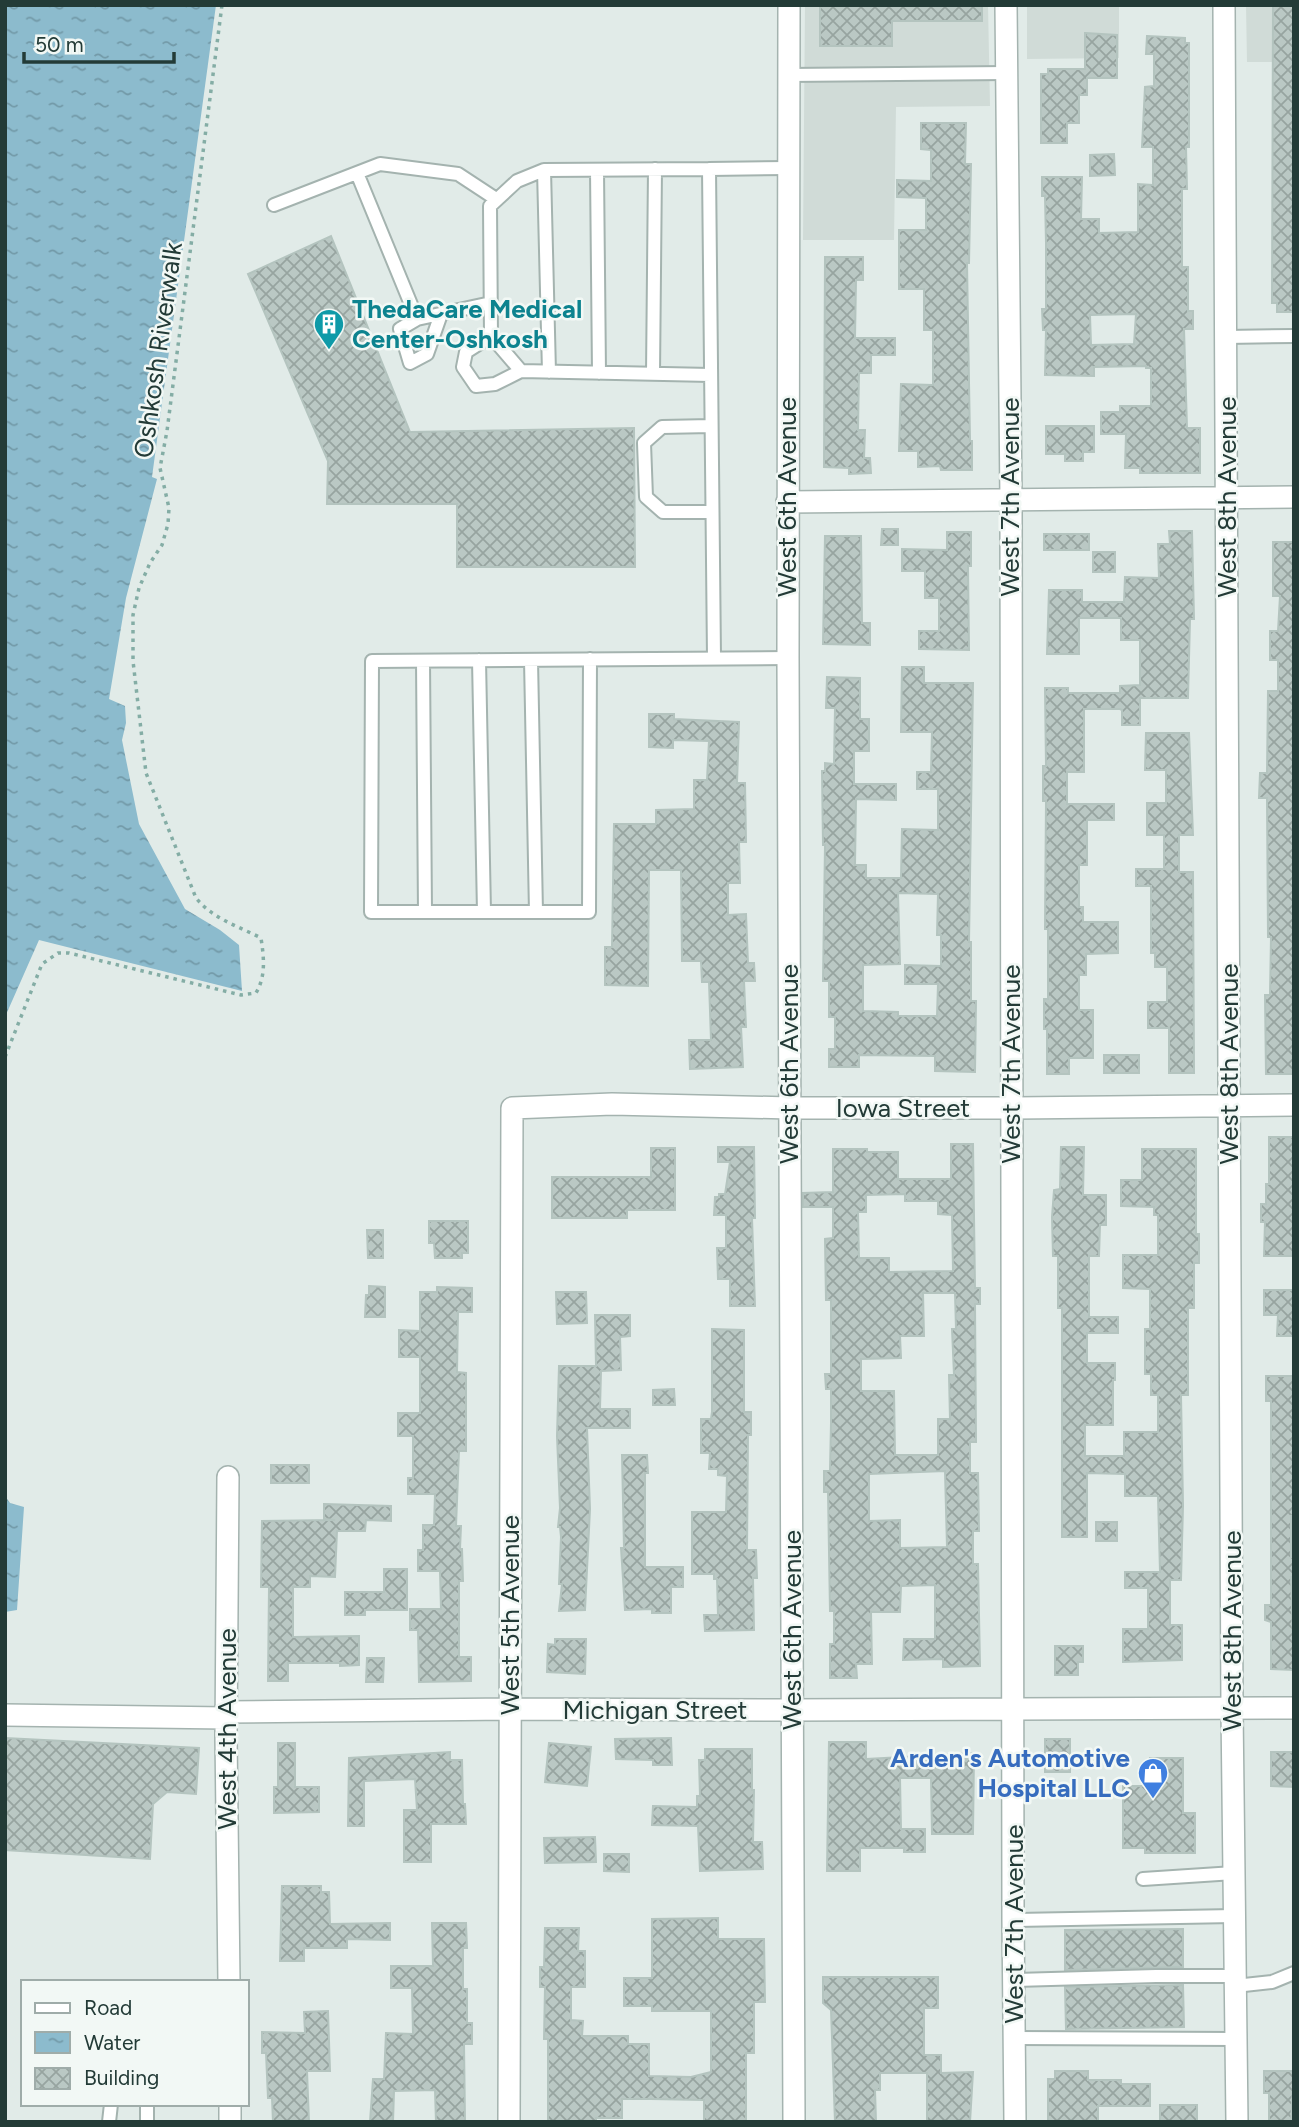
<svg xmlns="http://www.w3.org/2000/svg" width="1299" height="2127" viewBox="0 0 1299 2127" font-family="Figtree,sans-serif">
<defs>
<pattern id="water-ripples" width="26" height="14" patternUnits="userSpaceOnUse" patternTransform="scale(1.75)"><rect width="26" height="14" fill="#8cbbcd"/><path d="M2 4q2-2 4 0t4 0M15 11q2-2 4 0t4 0" fill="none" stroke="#7299a7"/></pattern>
<pattern id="building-cross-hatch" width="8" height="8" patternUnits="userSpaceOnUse" patternTransform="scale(1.75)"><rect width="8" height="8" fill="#bac8c4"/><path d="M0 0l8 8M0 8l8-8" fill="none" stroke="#97a4a0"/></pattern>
</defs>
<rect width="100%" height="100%" fill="#e1ebe8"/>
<path fill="#d0dbd7" d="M805 5H988L990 106 896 107 894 240H803Z
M1027 5H1129L1119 6V58L1027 59Z
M1246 5H1294V62H1247Z"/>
<path fill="url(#water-ripples)" d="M5 5H216L152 477 157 479 126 598 109 699 125 706 126 723 122 740 139 824 185 909 220 930 239 945 242 991 39 940 5 1017Z
M5 1496 10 1503 24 1507 17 1610 5 1612Z"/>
<path fill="url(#building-cross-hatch)" stroke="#b4c4bf" stroke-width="2" fill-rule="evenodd" d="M820 5H982V21H892V46H820Z
M1273 5H1294V312H1277V303H1272Z
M1085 33 1117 35V78H1087V95H1079V123H1067V143H1041V74H1048V69H1085Z
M1147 36 1185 38V43H1189V147H1186L1187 189H1182V267H1188V311H1193V329H1184L1187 428H1200V473H1140V468H1125L1126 434H1101V412H1120V406H1151V368H1146V366L1094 367V376L1045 375 1046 330H1043L1042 309H1046V243L1045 196H1042V177H1082L1081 219H1099V233L1138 232V184L1153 185V147H1142L1145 87 1154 86V54H1146ZM1136 314 1134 344 1091 345 1090 315Z
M921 123H966L965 164H971L969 263H967L970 441H972V470H941L940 466 918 467V451H899L901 384 933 385V330H924V289H899V230H926V198L897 197V180L931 181V150L921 149Z
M1114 154 1115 175 1090 176V155Z
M331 236 410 432 634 428 635 567H457V504H327L328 461 248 274Z
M825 257H863V280H856L855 338H895V355H871V373H859L858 430H865L864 458H870L871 473 849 474V468L824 467Z
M1046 426H1094V452H1083V461H1065V454H1046Z
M882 529H898V545H881Z
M1169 531H1192L1194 619H1190L1188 698H1140V725H1122V710L1120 709H1084V772H1067V804H1114V820H1087V865H1079V907H1083V922H1118V953L1086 954V975H1079V1010H1093V1058H1069V1074H1047V1029H1044V999H1048V929H1045L1046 801H1043V766H1046L1045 688H1068V693H1120V686L1140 685V640H1121V618H1079V654H1047L1049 590H1082V602H1124L1125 577 1159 578 1158 544H1170Z
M947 532H971V566H968L969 650 919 649V631H939V598H925V571H902V549L947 550Z
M1044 534H1089V550H1044Z
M825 536H861L862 623H870V645L823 644Z
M1273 542H1294V1074H1266L1265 995H1270L1271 937H1268L1267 798H1259L1260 773H1267L1268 691H1278V660H1270V631H1278L1280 596H1273Z
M1093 552H1115V572H1093Z
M902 667H924V683H973L969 942H971V1001H976L975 1072 935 1071V1056L859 1055V1067H829V1049H835V1017H829V981H823L825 845H823L822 771H825V763L834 764 835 708H826L827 677 860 678V719H869V751H854V784H896V800L856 799 855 865H866V878H901L902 829 938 830V789H917V772H931L932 732H901ZM898 893 938 894 937 935H941V966L905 965V984H938L937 1016H898V1012L863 1011V965L900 964Z
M649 714H674V719L739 722 737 783H745L746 842H739L740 883H728V915L746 914 748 963H754L755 981H744L746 1027H741L743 1067 690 1069 689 1040H711L709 982H702L701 961H682L681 870H649L648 986 605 985V947H612L614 824H656V810L694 809V780H707L709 741 673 740V748L649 747Z
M1146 733H1189L1193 835H1179V872H1193L1194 1073H1169V1028H1148V1002H1167V967H1155V953H1151V886H1136V869H1164V835H1147V803H1166V770H1145Z
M1104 1055H1139V1073H1104Z
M1269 1137H1294V1256H1264L1265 1222H1261V1204H1266V1184H1269Z
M951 1144H973L975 1288H980V1304H975L976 1442H970V1473H978L979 1531H973V1564H978L980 1666 943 1667V1659L903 1660 904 1639H935V1585L901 1586 900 1612H871L872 1664H856L857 1678H830V1644H834V1611H830L828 1492H824V1471H830L831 1423V1389H826L825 1374H831V1300H826L825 1239 833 1238V1207H803V1193L833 1192V1149H867V1152H898V1179H951ZM905 1194V1201H938V1214L952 1215 953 1271 889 1272V1258H859L858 1212H866V1195ZM923 1293H955L956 1329H952L954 1375H949L950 1419H938V1455H895L894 1391H861V1359L901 1358 900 1336H924ZM945 1471 947 1547 900 1548V1520L869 1521V1474Z
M718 1147H754L755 1218H752L755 1306H730V1279H718L717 1248H726V1215H714L715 1197H719V1194H725L730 1162H718Z
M1061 1147H1084L1083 1195H1106V1225H1100L1099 1256H1089V1317H1118V1333H1087V1363H1115V1380H1113V1425H1085V1456H1124V1432H1158V1395H1151V1374H1145V1329H1150V1289L1123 1288V1255H1158V1215H1154V1207L1121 1206V1180H1142V1149H1196V1234H1199V1263H1194V1308H1188V1395H1181L1183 1506 1181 1580H1170V1625H1182V1660L1123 1662V1629H1148V1588H1125V1572H1160L1158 1496H1125V1474L1087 1473V1537H1062V1308H1058V1256H1053L1052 1217 1054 1190 1060 1189Z
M651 1148H675V1210H627V1218H552V1177H651Z
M429 1221H468V1253H462V1258H435L434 1243H429Z
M367 1230H383V1258H368Z
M369 1286 385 1287V1317H365L366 1295H369Z
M437 1287 472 1288V1312H458L457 1372 466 1373V1451H459L456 1526H461L460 1549H462L463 1581H459V1657H471V1681L419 1682 418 1630H410V1609H441L440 1571H418V1550H423V1525H434L435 1494H408V1478H413V1436H398V1413H420V1357H399V1330L420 1331V1292H437Z
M1264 1290H1294V1336H1277L1278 1315H1264Z
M556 1292H586L587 1323 557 1324Z
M595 1315H630V1336L620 1337 621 1370 601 1371 600 1409H630V1428H587L590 1509 585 1610 559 1611 562 1584H559L561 1537 560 1527H558L560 1508 557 1436 559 1366H596Z
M712 1329 744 1330V1412H751V1435H748L747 1550H756L757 1578H753L754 1630 705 1631 704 1615H718L717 1579H714V1574H692V1512H726L727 1476 718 1475V1469H709L710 1453H701V1419H711L712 1412Z
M1266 1376H1294V1516H1291V1557H1294V1577H1291L1294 1670 1271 1669V1622L1265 1620V1605H1271V1401H1266Z
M674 1389 675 1405H653V1390Z
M622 1455H647L648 1473H645V1567H683V1587H671V1613H652V1609L625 1610 621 1548H624Z
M271 1465H309V1483H271Z
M324 1504 391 1506V1521L366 1520 365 1531H337L335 1577 310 1576V1587H293V1637L359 1636V1665L340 1666V1663H288V1681H268L269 1587H261L262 1521 335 1520 324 1519Z
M1096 1522H1117V1541H1096Z
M384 1569H407V1610H365V1615H345V1592H384Z
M555 1639H586L585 1674 547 1672 548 1644 555 1645Z
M1055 1646H1083V1662H1078V1675H1055Z
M367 1658H384L383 1682H366Z
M5 1738 199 1748 196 1794 167 1792 153 1804 150 1859 5 1850Z
M671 1738 672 1765H653V1760L616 1759 615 1739Z
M1045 1739H1070V1772H1045Z
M829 1742H866V1759L974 1753 973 1834H932L931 1778H900L901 1829H925V1852H904V1848H860V1871H827Z
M278 1743H295V1787H319V1812L274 1813V1787H278Z
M549 1743 591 1747 587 1786 545 1782Z
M705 1749H752V1790H754L753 1842H762L763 1869 700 1871 698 1826 652 1825 653 1806 697 1807V1796H700L699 1760H705Z
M450 1752V1760H462L463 1804H465L466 1824H431V1862H404V1810H417L415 1779 364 1781V1826H348L349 1758Z
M1271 1752H1294V1787L1271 1786Z
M1150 1758H1183V1813H1195V1853H1145V1848H1123V1786H1150Z
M595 1837 596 1862 545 1863 544 1838Z
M604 1854H629V1872L604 1871Z
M282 1886H321V1892H329L330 1924 390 1923V1940L347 1939V1948H304V1961H280Z
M718 1918V1939H764L765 2002H754V2053H746V2122H704V2100L651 2099H622V2118H596V2122H548V2039H544L545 1987H540V1967H544L545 1928H579L578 1951H585V1987H571V2020L583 2021 582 2036H628V2044H649V2076L691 2077 711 2072V2011H652V2006H624V1978H652V1919Z
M432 1923H466L467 1948H463V1989H467V2023H472V2044H464L465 2122H436L435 2090 394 2091 393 2122H370L373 2079H384L386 2033 413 2034 412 1988H391V1966H433Z
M1183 1929V1967L1065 1970V1930Z
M823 1977H938V2008H924V2055H941V2073L973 2072 970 2122H927V2073H880V2090H875L876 2122H835L831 2010 823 2003Z
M1183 1985 1184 2027 1066 2029 1065 1987Z
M328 2011 330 2071H307L309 2122H273L272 2098H268L266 2053H262V2032L305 2033 304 2012Z
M1055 2071H1088V2080H1121V2084H1150V2106H1098V2122H1048V2079H1055Z
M1264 2071H1294L1291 2122H1269V2093H1264Z
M1160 2105H1197V2122H1160Z"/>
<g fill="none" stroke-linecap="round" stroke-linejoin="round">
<g stroke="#a4b3af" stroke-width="16">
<path id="lane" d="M788 75 1007 73
M709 169 544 170 517 181 490 206 491 336 521 371 711 375
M544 170 549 372
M597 170 599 373
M357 173 417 319 491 303
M274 205 380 164 458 174 496 199
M417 319 400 329 410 363 427 354 441 314
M491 336 466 352 463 367 476 386 495 384 521 371
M1226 337 1294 336
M653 374 655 169
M711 426 662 427 644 443 646 497 663 512H712
M714 658 709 169 788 168
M590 659 589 912H371L372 661C511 660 649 659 788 658
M479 660 484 912
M531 660 536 912
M423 661 425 912
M1143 1879 1234 1873
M1013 1920 1234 1916
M1014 1980 1156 1976H1235
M1235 1986 1272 1982 1294 1973
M1015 2038 1236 2039
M109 2122 111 2104
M147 2122V2104"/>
</g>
<g stroke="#a4b3af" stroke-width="24">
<path id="street" d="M789 5 788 658 794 2122
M1006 5 1011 500 1013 1920 1015 2122
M1224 5 1232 1710 1237 2122
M787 502 1294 497
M228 1477 226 1736 229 1982
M226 1712 509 1709 793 1710 1294 1708
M5 1715 226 1718
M230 2122V2104
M509 2122 512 1108 612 1104 790 1108H1011L1294 1105"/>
</g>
<path stroke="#84ada5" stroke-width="3.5" stroke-dasharray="3.5 5" stroke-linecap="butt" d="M5 1057 42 964 58 953H69L241 995 256 993C266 976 264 958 261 938 238 926 213 919 196 898L146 773 133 661V615L139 588 150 563 162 545 168 524 169 508 160 468 167 431 222 5"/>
<use href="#lane" stroke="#fff" stroke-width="12"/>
<use href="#street" stroke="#fff" stroke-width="21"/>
</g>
<defs>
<g id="building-pin" transform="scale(1.575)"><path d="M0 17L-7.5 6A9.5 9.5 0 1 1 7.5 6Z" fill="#0f9aa8" stroke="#f2f8f5"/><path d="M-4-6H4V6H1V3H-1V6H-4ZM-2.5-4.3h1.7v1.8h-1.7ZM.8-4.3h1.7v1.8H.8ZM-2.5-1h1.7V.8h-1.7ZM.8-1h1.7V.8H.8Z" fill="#fff"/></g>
<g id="shop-pin" transform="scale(1.575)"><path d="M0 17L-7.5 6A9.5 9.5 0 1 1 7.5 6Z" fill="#3f7fe0" stroke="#f2f8f5"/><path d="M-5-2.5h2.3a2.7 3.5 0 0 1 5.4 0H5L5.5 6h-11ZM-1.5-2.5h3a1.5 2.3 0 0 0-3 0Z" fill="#fff"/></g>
</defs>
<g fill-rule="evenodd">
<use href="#building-pin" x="329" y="324"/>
<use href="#shop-pin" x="1153" y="1773"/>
</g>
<g text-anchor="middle" stroke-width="5" stroke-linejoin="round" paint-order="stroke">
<g font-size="26" font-weight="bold" fill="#0d838f" stroke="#f2f8f5" text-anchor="start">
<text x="352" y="318">ThedaCare Medical<tspan x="352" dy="30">Center-Oshkosh</tspan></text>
</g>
<g font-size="26" fill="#233b37" stroke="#f2f8f5">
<text transform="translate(158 350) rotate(-82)" y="9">Oshkosh Riverwalk</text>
<text transform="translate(787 497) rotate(-90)" y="9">West 6th Avenue</text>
<text transform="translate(1010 497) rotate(-90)" y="9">West 7th Avenue</text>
<text transform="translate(1227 497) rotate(-90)" y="9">West 8th Avenue</text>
<text transform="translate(789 1064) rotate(-90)" y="9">West 6th Avenue</text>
<text transform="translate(1011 1064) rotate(-90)" y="9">West 7th Avenue</text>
<text transform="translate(1229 1064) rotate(-90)" y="9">West 8th Avenue</text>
<text x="903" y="1117">Iowa Street</text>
<text transform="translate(510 1615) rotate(-90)" y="9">West 5th Avenue</text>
<text transform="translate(792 1630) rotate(-90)" y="9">West 6th Avenue</text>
<text transform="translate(1232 1631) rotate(-90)" y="9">West 8th Avenue</text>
<text x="655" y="1719">Michigan Street</text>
<text transform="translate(227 1729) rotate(-90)" y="9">West 4th Avenue</text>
<text transform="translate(1014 1924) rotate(-90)" y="9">West 7th Avenue</text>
</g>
<g font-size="26" font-weight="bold" fill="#366cbe" stroke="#f2f8f5" text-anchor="end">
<text x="1130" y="1767">Arden's Automotive<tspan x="1130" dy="30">Hospital LLC</tspan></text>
</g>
</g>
<rect width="1299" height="2127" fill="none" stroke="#233b37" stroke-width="14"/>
<rect x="21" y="1980" width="228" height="126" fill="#f2f8f5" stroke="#9faca9" stroke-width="2"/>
<rect x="35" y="2003" width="35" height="10" fill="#ffffff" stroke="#9faca9" stroke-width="2"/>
<text x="84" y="2015" font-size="21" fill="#233b37">Road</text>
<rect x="35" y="2032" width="35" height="21" fill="url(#water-ripples)" stroke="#9faca9" stroke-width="2"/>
<text x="84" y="2050" font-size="21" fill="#233b37">Water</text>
<rect x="35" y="2068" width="35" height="21" fill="url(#building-cross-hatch)" stroke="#9faca9" stroke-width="2"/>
<text x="84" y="2085" font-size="21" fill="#233b37">Building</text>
<path d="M24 52v10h150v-10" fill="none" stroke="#233b37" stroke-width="3.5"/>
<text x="35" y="52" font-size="21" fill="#233b37" stroke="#f2f8f5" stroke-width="5" paint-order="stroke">50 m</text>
</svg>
